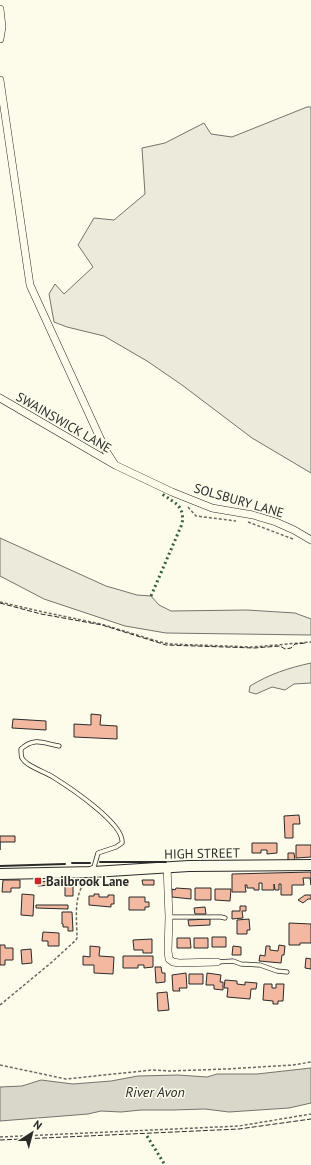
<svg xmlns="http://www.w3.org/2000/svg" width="311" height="1165" viewBox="0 0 311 1165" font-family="'PT Sans',sans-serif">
<rect width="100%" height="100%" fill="#fdfbea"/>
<path fill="#ecebdb" stroke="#74746e" d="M307 107H311V473L252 438 182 385 147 361 104 336 67 327 54 322 49 294 55 284 64 294 93 267 78 245 94 218 114 220 145 194 142 148 165 143 204 123 211 134 232 137Z
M0 538 106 586 137 595 151 596 159 605 171 611 247 610 295 613 311 619V635L166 633 125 626 44 599 0 576Z
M311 663V683L294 684 285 690 272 687 256 694 249 692 250 686C270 674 288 668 311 663Z"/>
<path fill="#d8d7c9" stroke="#74746e" d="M311 1068V1103L289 1108 229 1112 205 1109 173 1110H141L121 1112 101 1111 88 1114 0 1121V1087L22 1086 41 1080 73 1084 111 1081 138 1076 178 1075 207 1077 217 1074H257Z"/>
<path fill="#f2b8a0" stroke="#2b2b2b" d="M91 714 101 715 100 725 117 726V739L74 737V724L91 725Z
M13 719 46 721V730L12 728Z
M299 815 300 824H293V838H285L284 816Z
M0 836H15V842H0V850Z
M252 843H277V853L267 854V850H261V853H252Z
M296 845H311V857L296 858Z
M288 853H294L295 861H288Z
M311 872V885L310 878H303L304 885H292V895H281V884H279V890H275L274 884V890H262V883H259V890H254V888H247V885H245L246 892H232V874Z
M3 880H20V888H11V892H2Z
M64 880V884L38 886V882Z
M142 880H154V885H143Z
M68 881H77V886H73V896H65V885H68Z
M176 888 191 889V899L172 897V889L175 890Z
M195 888H211V900H195Z
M215 889H231L230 901 215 900Z
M22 894 34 895 33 916 21 915Z
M94 894H99V897H108V895H114V904H111V907L89 905V896H94Z
M305 895H311V899H308L303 903 298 900Z
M129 897H145V902H149V907H145V910H129Z
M36 905H68V909L36 908Z
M240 906H246V911H242L243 918 232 919V911H240Z
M205 907 206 914H195L194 908Z
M62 912H72L73 931H68V927H63V924H62Z
M210 919V925L189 926 188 920Z
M249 919 250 930H247V934H237V920Z
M289 923 311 924V943H300V945H289Z
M43 932 59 933V946H48V941H42Z
M212 937H226V947H212Z
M177 938H190L191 948H177Z
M194 938H208V948H194Z
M152 939V953H143V950H134L133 940Z
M0 945H5V948H13V960H5V965H0Z
M279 945 285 946 284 955H282L281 963 259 961 260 955 265 956 266 946H270V950L278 951Z
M90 946 100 947 99 956 114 957 113 974 94 973V965H83V956L90 957Z
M233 946 241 947V955H232Z
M31 949 32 963 22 964 21 950Z
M123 956H153V967L144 968V965H138V968H123Z
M306 958 311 959V969L305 968Z
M155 967H161L162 973H165V982L156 983Z
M186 973 187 988H179L180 991H173L172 975Z
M207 973 221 975 220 982H223V990L214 989V985H206Z
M189 974H203V984H189Z
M225 980 237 981V984L245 985V982L257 983 256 989H251L250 999 227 997 228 988H224Z
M264 984H272V988H276V984H284L283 1001H278V1004H273V1001L263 1000Z
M167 992 169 1010 158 1011 157 993Z"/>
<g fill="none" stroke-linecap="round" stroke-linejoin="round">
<g stroke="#2b2b2b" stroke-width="5">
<path id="lane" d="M59 746C42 743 34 737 21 749 21 751 21 756 22 758 26 766 45 772 53 777 69 787 125 824 122 843L116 847 98 853 94 867 89 869
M169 917H221L225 918
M217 962 233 961 241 964 260 965 277 971 287 972"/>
</g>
<g stroke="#2b2b2b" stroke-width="8">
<path id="street" d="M0 9 2 27 0 39
M0 80 30 285 106 451 115 465
M0 398 115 465 172 492 212 508 253 515 276 522 294 530 311 540
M167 866 169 917 168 951 169 959 173 962 179 963 217 962"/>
</g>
<g stroke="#2b2b2b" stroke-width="12">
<path id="secondary" d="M0 874 93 872 189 866 311 865"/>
</g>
<path stroke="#6a6964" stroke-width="1.5" stroke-dasharray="3 2" stroke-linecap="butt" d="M188 507 196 516 236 521
M248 522 293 539
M0 602 43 612 101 624 160 642 170 644 253 647 311 642
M0 1005 52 962 76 940 77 938C77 920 73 897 85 882
M0 1065 66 1079 152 1070 170 1071 226 1069 293 1065 311 1062
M0 1137 239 1126 311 1114"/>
<use href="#lane" stroke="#fdfbea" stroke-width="3.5"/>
<use href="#street" stroke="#fdfbea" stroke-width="7"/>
<use href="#secondary" stroke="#fdfbea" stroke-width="10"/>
<path stroke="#34623c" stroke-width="3" stroke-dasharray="2 3" stroke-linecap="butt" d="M151 596 182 524C185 506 175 503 162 494
M147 1136 165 1165"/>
<path stroke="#2b2b2b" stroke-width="1" stroke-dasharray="5 2" stroke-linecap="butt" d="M0 603 41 614 102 625 166 645 254 648 280 646 285 649 291 648 295 644 306 643
M0 1140 239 1129 311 1119"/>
<path stroke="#2b2b2b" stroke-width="2" d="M100 862H166
M72 863H90
M0 866 65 864"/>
</g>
<rect fill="#c62828" stroke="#fdfbea" stroke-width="1.5" x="34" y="877" width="8" height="8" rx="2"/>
<g text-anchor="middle" stroke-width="3" stroke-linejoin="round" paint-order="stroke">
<g font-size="13" fill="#2b2b2b" stroke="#fdfbea">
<text transform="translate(64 422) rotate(30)" y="5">SWAINSWICK LANE</text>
<text transform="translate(239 500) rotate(16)" y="5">SOLSBURY LANE</text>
<text transform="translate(202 853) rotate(-1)" y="5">HIGH STREET</text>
</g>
<g font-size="13" font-weight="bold" fill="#2b2b2b" stroke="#fdfbea" text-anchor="start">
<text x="46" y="886">Bailbrook Lane</text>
</g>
<g font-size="14" font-style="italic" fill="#2b2b2b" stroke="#fdfbea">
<text x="155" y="1097">River Avon</text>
</g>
</g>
<g transform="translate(32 1133) rotate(36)" stroke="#fdfbea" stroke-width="3" paint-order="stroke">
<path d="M0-3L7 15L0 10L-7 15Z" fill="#2b2b2b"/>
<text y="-6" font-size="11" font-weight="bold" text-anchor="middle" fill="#2b2b2b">N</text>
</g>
</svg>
